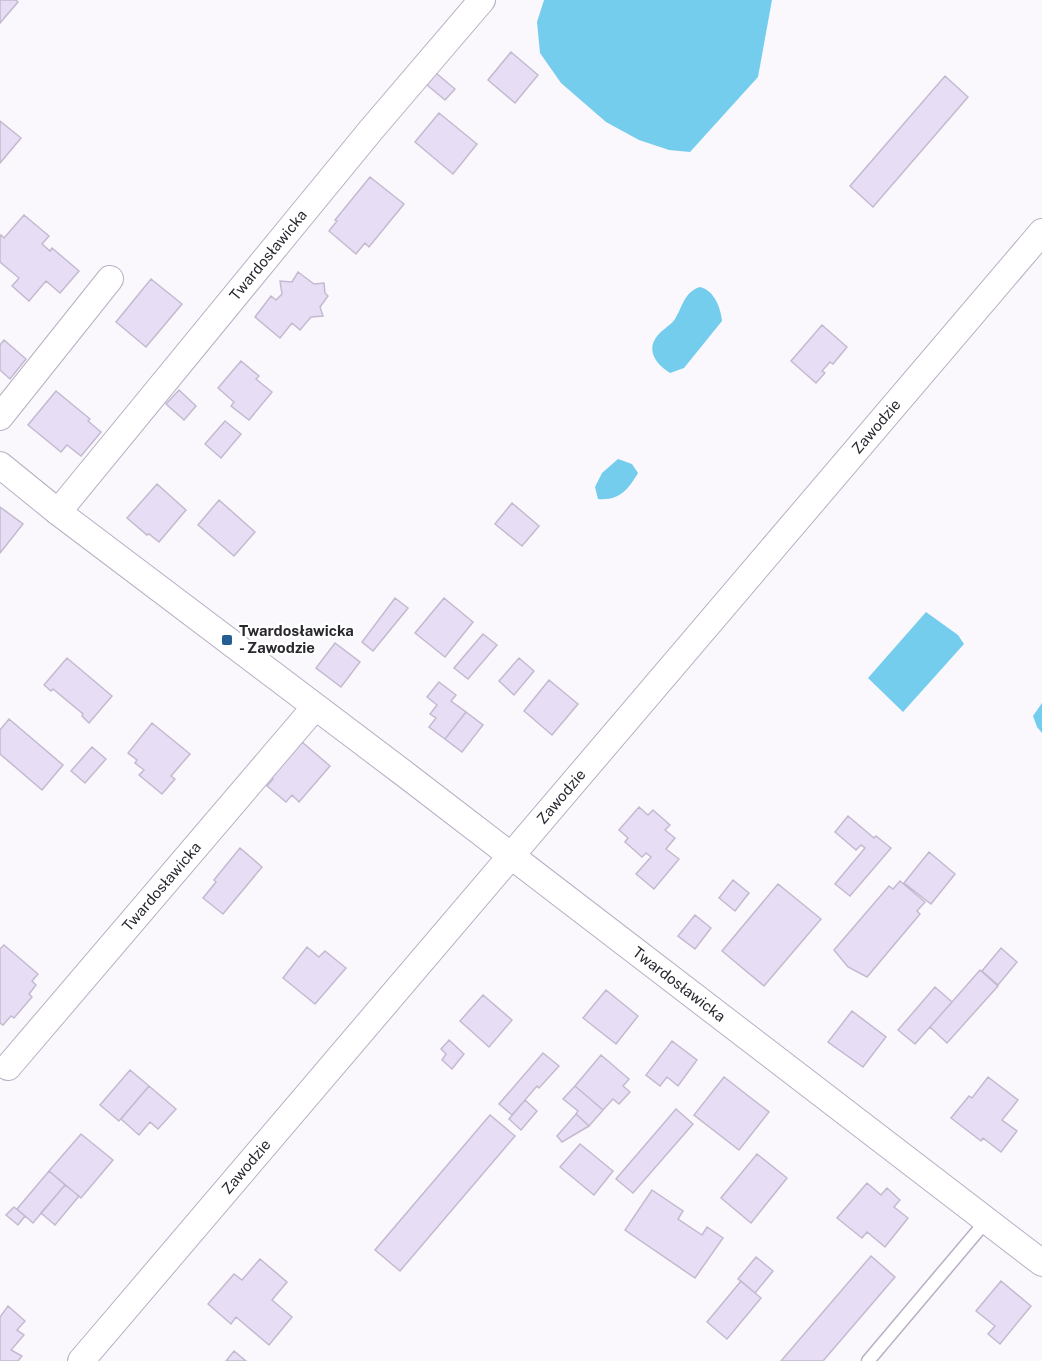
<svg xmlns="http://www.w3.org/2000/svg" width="1042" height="1361" viewBox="0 0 1042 1361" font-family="'Public Sans',sans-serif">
<rect width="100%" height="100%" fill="#faf8fd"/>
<path fill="#75cded" d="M544 0H772L758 77 690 152 669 150 639 140 606 122 561 83 540 53 537 22Z
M700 287C714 290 721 308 722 321L684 368 670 373C656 364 645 350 658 335 663 329 671 325 675 319 683 306 684 292 700 287Z
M618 459 632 464 638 473C628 490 619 501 598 499L595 487 602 473Z
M926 612 958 635 964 644 903 712 868 678Z
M1042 703V733L1037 727 1033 716Z"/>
<path fill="#e7ddf4" stroke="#c4bad0" stroke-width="1.5" d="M0 0H16L18 2 0 23Z
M511 52 538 75 515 103 488 80Z
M436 73 455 89 445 100 427 85Z
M945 76 968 97 873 207 850 186Z
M439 113 477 144 453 174 415 142Z
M0 121 21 138 0 163Z
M370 177 404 204 369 247 365 243 356 254 329 231 337 221 335 220Z
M24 215 49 236 42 244 50 251 52 248 79 271 60 293 46 281 29 301 12 286 19 278 0 262V237L1 235 4 238Z
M298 272 314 284 324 283 325 293 328 296 320 307 323 316 311 317 300 330 292 323 280 338 255 317 271 296 276 300 282 294 280 281 292 282Z
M151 279 182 304 146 347 116 322Z
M822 325 847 347 833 364 830 362 822 371 825 373 816 383 791 361Z
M4 340 26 359 10 379 0 370V345Z
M241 361 259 376 256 379 272 392 249 420 231 406 234 402 218 388Z
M179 390 196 406 184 420 166 404Z
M56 391 90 419 88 421 101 432 81 456 67 445 61 452 28 425Z
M225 421 241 434 221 458 205 444Z
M157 484 186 510 159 542 149 534 147 535 127 518Z
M219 500 255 532 234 556 198 525Z
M512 503 539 526 522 546 495 524Z
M0 507 23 524 0 553Z
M395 598 408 608 373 651 362 642Z
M444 598 473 622 445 657 415 633Z
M483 634 497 645 468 679 454 668Z
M335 643 360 662 341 687 316 668Z
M67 658 112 696 89 723 82 716 83 714 53 689 51 691 44 685Z
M519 658 534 671 514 695 499 681Z
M549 680 578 704 552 735 524 711Z
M439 682 456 695 451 701 466 712 445 739 429 727 436 718 430 714 437 705 427 697Z
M466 712 483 725 462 752 445 739Z
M9 719 63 765 42 790 0 754V730Z
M152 723 190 754 171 776 175 779 162 794 139 775 144 770 135 763 137 760 128 753Z
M302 742 330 766 299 802 292 795 286 802 267 786 273 779 271 777Z
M92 747 106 759 85 783 71 771Z
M639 807 648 815 653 810 670 825 665 830 675 838 666 849 679 859 654 889 636 874 651 857 646 853 642 857 625 842 628 838 619 830Z
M848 816 874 838 876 836 891 848 850 896 835 884 865 848 861 845 856 850 835 832Z
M240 848 262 867 223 914 203 898 216 882 214 880Z
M929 852 955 874 931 904 904 883Z
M733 880 749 893 735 911 719 898Z
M900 881 925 902 917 911 920 914 867 977 848 967 834 950 889 886 893 889Z
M778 884 821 919 764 986 722 951Z
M695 915 711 928 695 949 678 936Z
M4 945 38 974 32 981 36 985 29 994 32 997 14 1018 11 1016 3 1025 0 1023V949Z
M307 947 319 957 325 951 346 968 315 1004 283 978Z
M1001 948 1017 962 998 985 982 971Z
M980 970 998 986 947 1043 930 1027Z
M935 987 952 1002 915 1044 898 1030Z
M606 990 638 1016 616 1044 583 1018Z
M483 995 512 1020 489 1047 460 1021Z
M852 1011 886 1037 863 1067 828 1042Z
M449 1040 464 1054 452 1069 442 1060 446 1054 441 1049Z
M672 1041 697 1060 678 1086 667 1077 660 1086 646 1075Z
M543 1053 559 1066 539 1088 537 1086 512 1115 499 1104Z
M601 1055 629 1079 623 1086 630 1092 619 1104 613 1099 603 1110 575 1086Z
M130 1070 149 1086 119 1121 100 1105Z
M724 1077 769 1112 739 1150 694 1115Z
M988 1077 1018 1100 1002 1120 1017 1131 1001 1152 983 1138 981 1141 951 1118 969 1096 972 1098Z
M149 1086 176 1109 158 1129 150 1122 139 1135 121 1119Z
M575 1086 603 1110 589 1126 576 1114 578 1111 563 1099Z
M525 1100 537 1111 521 1130 509 1119Z
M676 1109 693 1124 633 1193 616 1179Z
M576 1114 589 1126 562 1142 557 1136Z
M490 1115 515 1136 400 1271 375 1250Z
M81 1134 113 1160 81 1198 49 1171Z
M580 1144 613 1171 594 1195 560 1167Z
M757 1154 787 1178 751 1223 721 1198Z
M49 1171 65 1185 33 1223 17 1209Z
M867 1183 881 1195 887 1188 900 1200 894 1207 908 1218 885 1247 867 1232 862 1238 837 1218Z
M65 1185 79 1196 55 1225 41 1213Z
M652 1190 683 1211 678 1219 702 1235 707 1227 723 1238 695 1278 625 1230Z
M14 1207 25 1216 18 1225 6 1215Z
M871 1256 895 1277 823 1361H781Z
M756 1257 773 1271 755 1293 738 1279Z
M260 1259 287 1282 272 1300 292 1317 269 1345 236 1317 231 1324 208 1304 234 1274 242 1280Z
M741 1281 761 1298 727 1339 707 1322Z
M1001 1281 1031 1306 1000 1344 988 1334 995 1326 976 1311Z
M8 1306 25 1321 17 1330 24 1335 11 1350 22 1356 18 1361H0V1317Z
M234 1351 246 1361H226Z"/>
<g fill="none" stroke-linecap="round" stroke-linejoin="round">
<g stroke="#b8afc4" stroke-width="15">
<path id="service" d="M868 1361 987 1220"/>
</g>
<g stroke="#b8afc4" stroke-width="28">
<g id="minor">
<path d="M0 417 110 279"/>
<path id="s1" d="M0 465 58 512 406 775 1042 1263"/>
<path id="s2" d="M58 512 371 130 482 0"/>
<path id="s3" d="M8 1067 315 707"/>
<path id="s4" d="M81 1361 1042 232"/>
</g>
</g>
<use href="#service" stroke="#fff" stroke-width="12"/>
<use href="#minor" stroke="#fff" stroke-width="26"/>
</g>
<rect fill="#245c94" stroke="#fff" stroke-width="2" x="221" y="634" width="12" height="12" rx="3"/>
<g text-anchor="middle" stroke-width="4.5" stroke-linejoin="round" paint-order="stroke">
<g font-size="15" fill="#2a272f" stroke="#fff">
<text dy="5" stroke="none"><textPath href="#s2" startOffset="332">Twardosławicka</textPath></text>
<text dy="5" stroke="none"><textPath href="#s4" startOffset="1227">Zawodzie</textPath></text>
<text dy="5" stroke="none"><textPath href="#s4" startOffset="741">Zawodzie</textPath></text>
<text dy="5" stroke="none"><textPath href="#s3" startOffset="237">Twardosławicka</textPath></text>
<text dy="5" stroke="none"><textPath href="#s1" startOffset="855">Twardosławicka</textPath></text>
<text dy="5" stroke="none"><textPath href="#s4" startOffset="255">Zawodzie</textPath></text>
</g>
<g font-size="15" font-weight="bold" fill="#2a272f" stroke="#fff" text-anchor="start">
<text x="239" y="636">Twardosławicka<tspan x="239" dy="17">- Zawodzie</tspan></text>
</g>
</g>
</svg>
